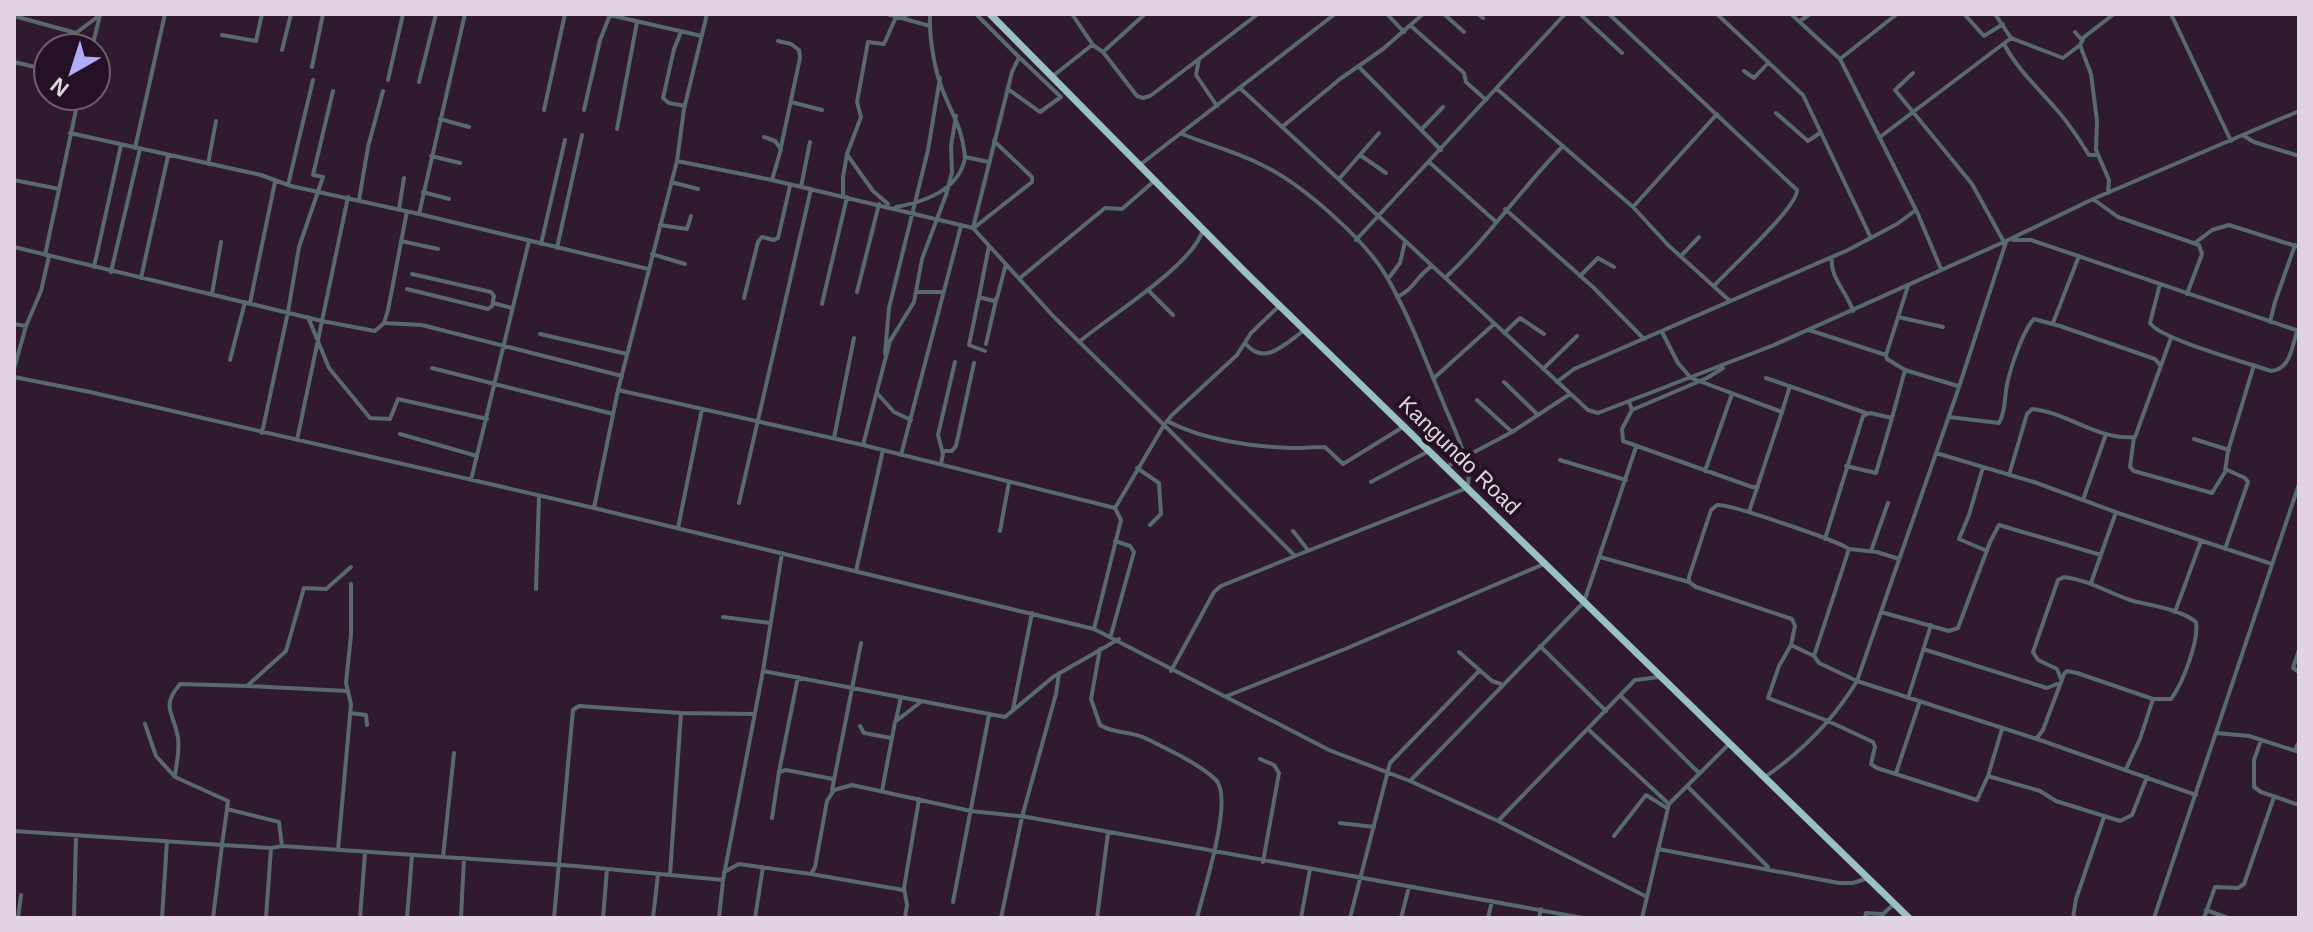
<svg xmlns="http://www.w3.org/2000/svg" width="2313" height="932" viewBox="0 0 2313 932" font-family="Helvetica,sans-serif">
<rect width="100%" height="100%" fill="#2f1a2e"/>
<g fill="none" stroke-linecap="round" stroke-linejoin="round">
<path stroke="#596a6a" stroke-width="4" d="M605 14 702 36
M887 14 930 26
M930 14C929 39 935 74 945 96 955 120 962 129 965 157L989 162
M976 14 1019 57
M1072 14 1093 45 1103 52 1145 14
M1387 14 1404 32
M1444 14 1464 32
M1478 14 1483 18
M1580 14 1622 53
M1609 14 1797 190C1798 207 1729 269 1714 286
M1717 14 1803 95 1871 238
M1791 14 1840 59
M1897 14 1840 59 1917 212 1941 269
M1964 14 1984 36 2003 24
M2171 14 2231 141
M14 16 76 33 100 15
M1800 21 1810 14
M1411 26 1464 73 1466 82 1486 100
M681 32 674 49 663 98 669 103 685 106
M2075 32 2082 40
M222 35 256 41 262 14
M2011 38 2063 58 2080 45
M778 41 791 44 799 50 800 58 781 147
M2004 44C2017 69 2038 88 2056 109 2069 123 2079 139 2089 155H2097
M92 48 100 15
M282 50 291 14
M1103 52 1137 96 1143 98 1150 96 1199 59
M14 62 48 70
M312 67 323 14
M1359 67 1441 150
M1744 71 1754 78 1768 63
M1913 73 1895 90 1972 184 2004 242
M1053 76 1092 45
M388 80 403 14
M419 82 436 14
M1240 88 1588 410 1598 413 1774 345 2006 241 2093 199 2299 111
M1008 89 1040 112 1061 97
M1497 89 1633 207 1668 245 1730 301
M791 102 822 110
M1217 106 1196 75 1199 59 1258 14
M544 110 565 14
M584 110 600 40 610 15
M1776 113 1808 141 1820 133
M440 119 469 127
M1282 127 1340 79 1383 49 1423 14
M617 129 637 22
M1421 130 1443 107
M70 133 261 175 291 186 419 214 648 269
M1182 134C1209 145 1237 152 1262 165 1302 184 1367 241 1388 279 1410 318 1426 361 1443 402 1451 423 1475 468 1467 488L1295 556 1164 425 1172 415 1237 355 1251 333 1278 307
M2244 136 2254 142 2299 156
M764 137 775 141 781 149 772 180 973 228 1054 317 1164 425 1115 508
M1880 137 2011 38 1995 14
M135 148 165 14
M1360 155 1386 173
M431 156 460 163
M848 156 873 191 888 204
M677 161 772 180
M1429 162 1495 221
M208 164 216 121
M1141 164 1335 14
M1339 179 1379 133
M14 180 59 189
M671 182 698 189
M288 185 313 80
M801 187 810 142
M423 192 449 199
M2108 193 2109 180 2096 150 2097 121 2091 74 2080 45 2084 37 2114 14
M843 196V177L847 154 861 117 857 102 868 42 884 44 896 17 910 14
M2093 199 2118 217 2199 245 2202 254 2187 294
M359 200 368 147 383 91
M896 207C924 202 959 190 965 158
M1633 207 1717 114
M399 209 404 178
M1505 209 1594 288 1644 339
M419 214 465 14
M660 225 687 229 691 216
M975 227 1032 182V177L994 141
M973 228 1012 72 1019 57 1061 97
M1356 240 1565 14
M2013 240H2031L2299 331
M401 241 438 249
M2195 243 2212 230 2229 225 2299 247
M541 244 565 140
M14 247 322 321 375 331 384 323 388 310 407 211
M557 248 582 135
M652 254 685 264
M45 255 79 96
M1681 256 1699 237
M1832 257C1829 277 1847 292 1853 311
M94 267 121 145
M111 272 140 149
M1580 276 1598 258 1614 267
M141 278 168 156
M1020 278 1105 208 1122 209 1153 182
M1445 278C1488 238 1521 189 1562 147
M1388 279 1400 263 1405 242
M2160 284 2150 323C2160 339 2248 363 2271 371 2290 370 2292 347 2297 331
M1908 286 1886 355 1887 359 1905 370 1958 386
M407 289 488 309 492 306 494 296 491 292 412 274
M1149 291 1173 315
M857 292 879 204
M916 292H944
M212 294 221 242
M979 297 989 246
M1397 297C1416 288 1415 277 1432 266
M744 298 758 242 762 237 774 240 778 238 790 186
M250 303 275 182
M493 303 512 308
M822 304 847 197
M308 317 329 368 370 418 390 419 398 399 487 419
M1898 317 1943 327
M2270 322 2275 302 2295 245
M384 323 422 325 622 376
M2053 323 2079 256
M14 324 26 326
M1809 330 1886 355
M1662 332 1678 363 1691 378 1782 412 1749 512
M1504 333 1520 318 1544 334
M540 334 627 354
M1079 342C1108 317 1195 264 1203 229
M1245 343C1264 367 1285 344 1303 331
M986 344 996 300
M985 351 969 345 979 297 994 301 997 298 1006 264
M885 354 889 308 928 150 940 78
M230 360 245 302
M432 368 613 414
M14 369 26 326 41 291 49 256
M1543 369 1577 336
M14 377 90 392 594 508 1094 629 1329 750 1410 781 1498 821 1647 897
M1434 378 1494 324
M1766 378 1866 413
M1504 382 1538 415
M1557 382 1574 369 1848 250 1897 224 1916 210
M618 390 863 445 1115 508 1121 520 1094 629
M877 393 894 412 911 420
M1477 400 1512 432
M1629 402 1632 410 1622 429 1623 441 1752 487H1758
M1632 410 1707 378 1723 368
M1782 412 1790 386
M1949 417 1999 423C2006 411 2004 399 2007 385 2010 369 2023 330 2034 319L2060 326 2155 359 2161 366
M1167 421C1203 440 1253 447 1293 448 1304 448 1314 447 1325 447L1343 464 1403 427
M262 433 288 312 299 247 323 177 313 175 333 91
M400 434 477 456
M2134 437 2130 467 2134 471 2212 493 2225 472 2228 451 2254 365
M834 438 854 338
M2194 439 2229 450
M297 440 348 197
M863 445 890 341 914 302 922 259 946 195 952 172 951 146 956 116
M942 451H952L956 446 974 363
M1936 453 2034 482 2121 514 2272 564
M901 455 961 226
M1560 460 1626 480
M941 464 943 454 938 435 955 362
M1846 466 1876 473 1892 418
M1446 467 1512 432 1570 394
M1983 467 1969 515 1959 539 1987 551
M1137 468 1159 483 1161 514 1150 525
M1705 471 1732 394
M2009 475 2027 414 2032 409C2067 412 2099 441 2135 437L2171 338
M471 480 529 241
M1371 482 1427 452
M2083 500 2106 434
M739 503 811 189
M594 508 618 390 677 161 684 109 707 14
M678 528 702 409
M1000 531 1009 482
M1293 531 1308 550
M1825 539 1863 416 1870 413 1892 418 1905 370
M1849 549 1877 552 1899 559
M2225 549 2248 482 2245 478 2225 469
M1871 551 1888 503
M1600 557 1689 582
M856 571 883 450
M2091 583 2116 512
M536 589 539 496
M1881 612 1949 631 1958 628 1990 542 1999 525 2101 555
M2175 612 2201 541
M723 617 770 623
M1111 635 1134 552 1130 546 1115 541
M1791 645 1779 666 1768 698 1828 721 1873 742 1875 747 1871 764 1877 768 1977 800 1988 776 2002 729
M1540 646 1606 711
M1100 649 1091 699 1100 725C1113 734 1132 731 1147 739 1169 750 1198 763 1216 780 1234 799 1203 892 1197 918
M1923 649 2047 688 2057 684
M2299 650 2293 668 2299 672
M1459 652 1492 681 1501 684
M1814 656 1849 549C1838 541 1728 503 1717 505L1711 510 1689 577V582L1696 587 1792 619 1795 626 1791 645 1814 656 1819 663 1857 681 2040 740 2196 795
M763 671 782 553
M1171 671 1214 592 1221 586 1295 556
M2061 679 2057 669 2038 660 2033 652 2058 580 2064 577C2088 580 2107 592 2130 600 2151 606 2178 608 2196 622 2199 641 2183 683 2171 699H2153
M247 686 347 691
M1227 696 1345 649 1544 564
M1621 696 1699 773
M1908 698 1931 625
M1013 709 1032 613
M350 713 366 715 367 725
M896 720 901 697
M145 724 156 756 175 777 228 801 227 809 279 822 282 846
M860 726 864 733 891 738
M1589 730 1669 804
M2216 733 2249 736 2299 752
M2036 739 2043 730 2064 674 2067 671 2077 673 2153 699 2140 739 2126 769
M2261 740 2254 760V787L2261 792 2299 805
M2295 750 2299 742
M1260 759 1274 765 1279 773 1263 862
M779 772 798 677
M1896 773 1920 701
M1988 776 2040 791 2056 801 2120 821 2132 815 2147 777
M175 777C176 765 180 750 178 738 174 712 160 708 180 684L247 686 286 651 304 588 326 589 351 567
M1765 777C1801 752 1834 719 1857 681L1959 387 2006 242
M1410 781 1584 602 1636 447
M1687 786 1768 867
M832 790 861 643
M882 791 895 722 922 701
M772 818 779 772 786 770 833 779
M1498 821 1635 680 1659 677
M1340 823 1374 827
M14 831 222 845 227 809
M1614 836 1646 795 1667 808
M1658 849 1839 883H1853L1868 878
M338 850 351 704 346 683 351 635V584
M443 857 454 753
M724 872 739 864 811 874 815 867 827 801 834 790 852 785 971 811 1027 817 1583 918
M811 874 903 890
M670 875 681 713 755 714
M953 902 989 715
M2206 910 2228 918
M18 918 21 895
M74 918 76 836
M162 918 167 841
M213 918 222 845 271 848 282 846 576 866 723 880
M266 918 271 848
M360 918 365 853
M407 918 412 855
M461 918 464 858
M554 918 573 710 579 706 681 713
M603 918 607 869
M653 918 658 874
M719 918 723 880 763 671 1005 717 1053 677 1119 639
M755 918 763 867
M905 918 907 905 904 888 919 799
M1001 918 1022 817 1056 694 1059 673
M1097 918 1108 833
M1301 918 1310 869
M1350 918 1390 763 1480 670
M1401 918 1409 887
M1488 918 1492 901
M1539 918 1541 909
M1642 918 1669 804 1729 744
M1865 918 1866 913 1883 914 1894 904
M2073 918 2076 899 2104 817
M2154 918 2299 484
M2204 918 2215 887 2238 888 2244 884 2274 797"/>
<path stroke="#98c1c0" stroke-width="7" d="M990 14 1245 272 1909 918"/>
</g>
<g text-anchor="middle" stroke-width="8" stroke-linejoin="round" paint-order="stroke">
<g font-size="22" fill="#e2d3e1" stroke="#251124">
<text transform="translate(1460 455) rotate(44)" y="8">Kangundo Road</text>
</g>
</g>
<rect width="2313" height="932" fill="none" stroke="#e2d3e1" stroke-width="32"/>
<g transform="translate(72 72) rotate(219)"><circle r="38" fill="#251124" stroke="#715f70" stroke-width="2"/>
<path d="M0-6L14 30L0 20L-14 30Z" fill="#b0aefa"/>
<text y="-12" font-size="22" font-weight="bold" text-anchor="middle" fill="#e2d3e1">N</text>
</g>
</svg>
